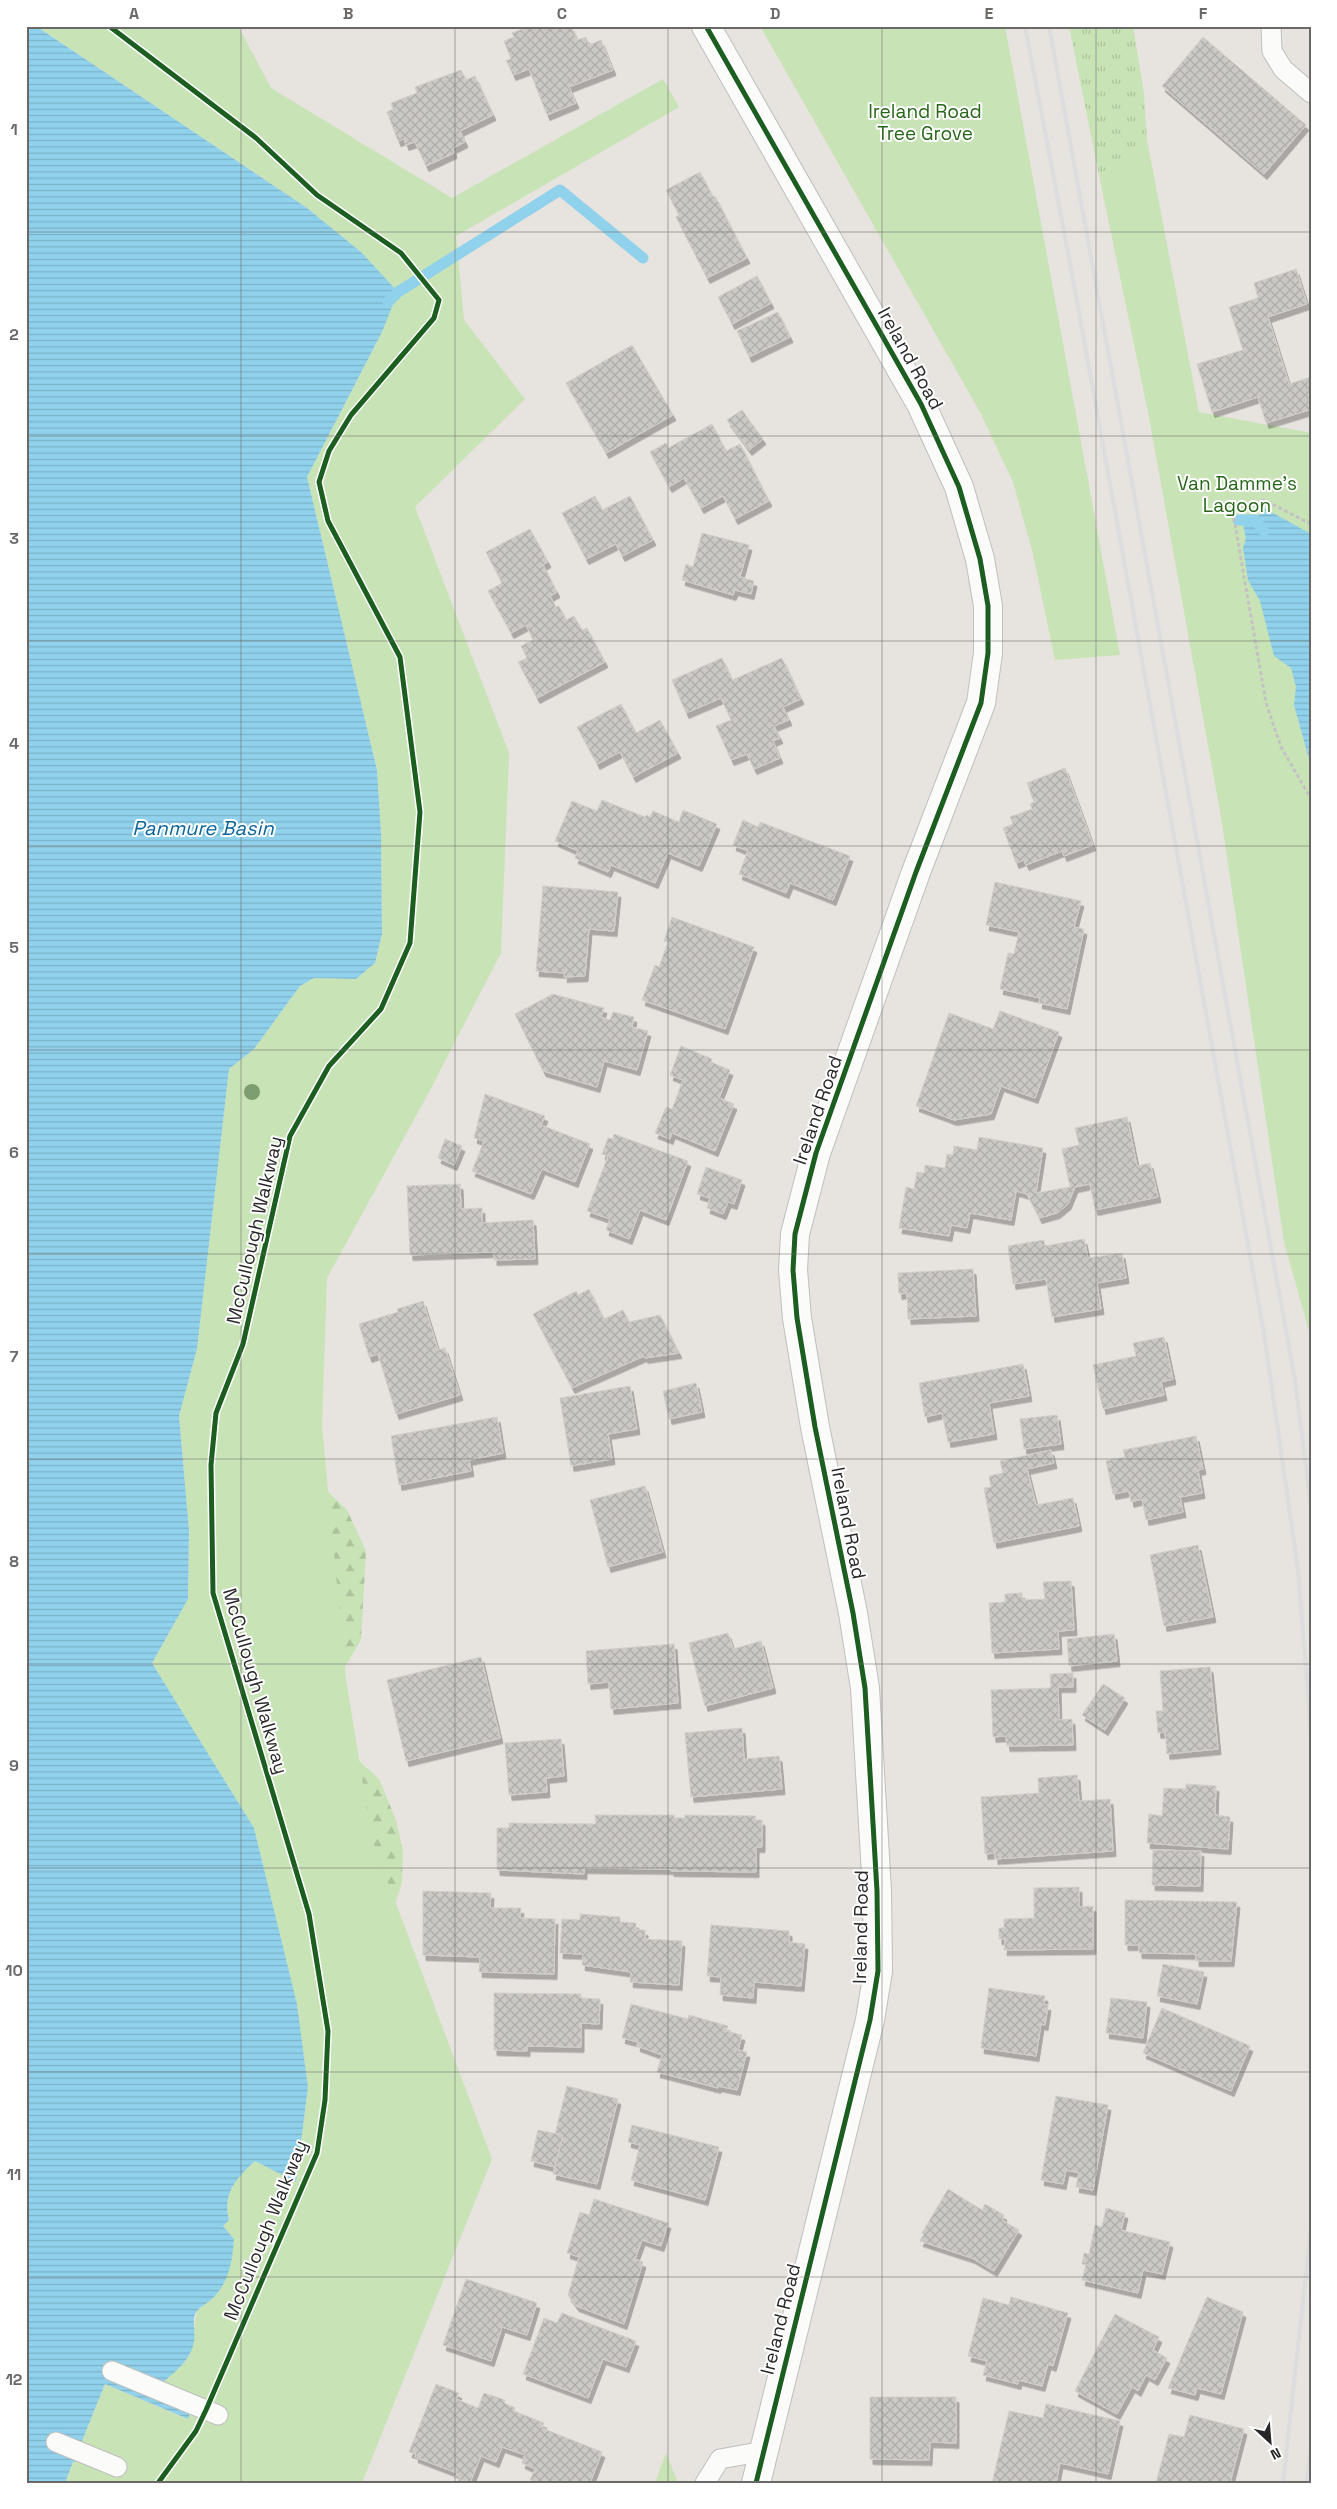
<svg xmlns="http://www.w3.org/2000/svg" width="1337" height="2509" viewBox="0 0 1337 2509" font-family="'Space Grotesk',sans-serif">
<defs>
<pattern id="grass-tufts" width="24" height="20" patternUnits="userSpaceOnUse" patternTransform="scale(1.25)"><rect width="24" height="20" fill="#c8e3b6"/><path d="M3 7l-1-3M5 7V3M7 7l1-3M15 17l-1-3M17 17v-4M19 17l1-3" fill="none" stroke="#acc39c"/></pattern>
<pattern id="forest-firs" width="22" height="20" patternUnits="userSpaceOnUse" patternTransform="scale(1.25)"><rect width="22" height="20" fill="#c8e3b6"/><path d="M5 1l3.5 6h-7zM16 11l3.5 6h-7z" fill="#acc39c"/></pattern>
<pattern id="water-rules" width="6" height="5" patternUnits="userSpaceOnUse" patternTransform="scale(1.25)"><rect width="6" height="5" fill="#90d1eb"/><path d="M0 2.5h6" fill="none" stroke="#7cb3ca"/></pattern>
<pattern id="building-cross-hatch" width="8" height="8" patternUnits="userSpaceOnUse" patternTransform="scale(1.25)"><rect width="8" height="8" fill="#ccc9c5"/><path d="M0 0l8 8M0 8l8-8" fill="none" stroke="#afada9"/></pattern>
<filter id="shadow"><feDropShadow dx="3" dy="5.5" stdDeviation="0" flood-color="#0004"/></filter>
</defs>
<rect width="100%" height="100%" fill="#e7e3de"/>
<path fill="url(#grass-tufts)" d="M1069 26H1133L1144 94 1147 140 1099 175Z"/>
<path fill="url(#forest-firs)" d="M305 1470 347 1510 366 1551 361 1640 332 1689Z
M335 1739 379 1779 396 1820 403 1851 402 1882 391 1917Z"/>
<path fill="#c8e3b6" d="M36 26H238L271 88 452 198 663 79 679 107 456 236 464 320 525 399 415 507 509 753 501 953 428 1094 327 1278 322 1426 346 1679 372 1840 492 2159 362 2483H65L105 2384 187 2419 161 2383 190 2355 197 2310C224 2293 231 2268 234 2239L223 2226 229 2220C222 2194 237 2177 255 2160L296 2181 308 2087 297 2004 254 1828 152 1663 188 1599 189 1530 179 1416 197 1349 229 1069 254 1049 300 986 314 978 356 979 375 963 382 934 381 833 377 770 307 477 382 332 361 252 307 208Z
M760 26H1005L1120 655 1055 660 1033 554 1013 482 980 412Z
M1147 140 1199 412 1311 433V1338L1284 1242 1221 817 1149 417 1099 175Z
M666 2453 678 2483H655Z"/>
<path fill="url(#water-rules)" d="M26 26H36L307 208 361 252 398 292 382 332 307 477 377 770 381 833 382 934 375 963 356 979 314 978 300 986 254 1049 229 1069 197 1349 179 1416 189 1530 188 1599 152 1663 254 1828 297 2004 308 2087 296 2182 255 2161C237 2177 222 2194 229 2220L223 2226 234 2239C232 2262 230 2281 212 2299 208 2303 201 2306 197 2311 191 2317 196 2333 194 2341 192 2359 175 2372 162 2383L195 2396 188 2419 105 2384 82 2441 85 2447 78 2461 73 2462 65 2483H26Z
M1264 508 1311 534V766L1294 705 1296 687 1291 668 1274 656 1260 601 1248 580 1243 548 1246 538 1242 521 1255 520Z"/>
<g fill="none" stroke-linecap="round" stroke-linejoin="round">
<path stroke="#90d1eb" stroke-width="11" d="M388 302 398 292 560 190 643 258
M1238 520H1255L1264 531"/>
</g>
<path fill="url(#building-cross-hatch)" stroke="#d2cfca" filter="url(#shadow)" d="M530 26H571L577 40 586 37 589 45 601 40 613 70 569 87 576 103 547 115 529 69 513 75 506 60 511 59 504 41 514 37 512 33Z
M1203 37 1306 125 1264 174 1162 86Z
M461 70 466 80 475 76 493 115 460 131 465 142 453 148 454 153 426 166 415 142 406 145 404 139 398 141 387 112 393 109 391 103 417 93 415 87Z
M700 172 713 197 715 196 747 258 707 278 676 217 679 215 666 190Z
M1296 269 1307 304 1268 317 1289 384 1311 377V416L1309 410 1266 423 1258 397 1212 412 1197 364 1243 350 1229 307 1258 298 1254 283Z
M757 276 771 303 732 324 718 297Z
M778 312 790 337 749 357 737 331Z
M632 345 673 415 606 453 566 383Z
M742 410 763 439 749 450 727 420Z
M712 424 726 451 740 444 769 501 735 519 723 496 701 508 684 478 669 487 650 452 666 443 668 448Z
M595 496 602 510 630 496 653 540 622 556 616 544 586 559 562 513Z
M530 529 548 562 543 565 557 592 550 596 556 607 559 606 566 620 574 616 582 630 587 628 605 662 537 698 518 662 527 658 521 646 533 640 526 625 511 633 488 591 502 583 486 552Z
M702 533 749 545 740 577 754 581 751 594 735 590 733 595 682 580 686 564 693 567Z
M722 658 732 680 782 658 801 699 783 707 789 720 774 726 780 738 773 741 780 758 754 769 747 754 731 760 716 726 731 720 721 698 686 713 672 680Z
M621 704 636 733 660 720 678 753 633 777 620 752 597 764 577 727Z
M1065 768 1093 845 1064 856 1062 851 1026 865 1024 860 1016 863 1003 828 1013 824 1010 817 1032 809 1030 804 1034 802 1027 783Z
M602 800 645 817 646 815 650 817 653 811 679 822 683 810 717 824 699 866 668 853 655 883 611 865 608 872 575 858 578 851 555 841 572 801 597 811Z
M743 820 758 827 760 822 850 856 833 900 790 883 786 893 739 874 748 851 733 845Z
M995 882 1081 901 1074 927 1084 929 1067 1009 1039 1003 1040 998 1000 989 1008 953 1014 954 1019 932 986 925Z
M543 886 618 892 614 931 589 929 585 976 564 977 565 973 536 971Z
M672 917 754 947 725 1029 642 1000 655 965 659 967 668 942 664 941Z
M553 994 604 1008 601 1017 610 1020 613 1012 634 1017 632 1027 648 1031 637 1070 604 1061 597 1087 543 1071 515 1014Z
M1000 1011 1059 1032 1035 1098 1001 1086 991 1114 954 1120 916 1106 949 1013 993 1029Z
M681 1046 712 1059 711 1062 730 1070 719 1098 734 1104 715 1151 672 1133 670 1139 655 1133 666 1107 672 1109 683 1080 670 1075Z
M485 1094 545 1116 541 1125 590 1144 575 1182 542 1169 531 1194 472 1171 484 1141 474 1138Z
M1127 1117 1137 1166 1150 1163 1158 1197 1095 1210 1090 1184 1075 1187 1068 1204 1057 1213 1039 1218 1027 1194 1016 1191 1011 1220 970 1213 967 1228 951 1225 949 1236 899 1228 906 1187 914 1189 917 1172 924 1173 925 1165 945 1168 947 1154 953 1155 954 1146 977 1150 979 1137 1043 1148 1036 1193 1070 1187 1062 1149 1079 1145 1075 1128Z
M614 1134 688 1161 666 1220 640 1210 629 1239 606 1230 610 1219 587 1211 608 1156 602 1154 608 1138 613 1139Z
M445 1139 462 1146 454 1165 438 1158Z
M706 1167 742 1180 734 1204 728 1202 723 1214 707 1208 710 1198 697 1194Z
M460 1184 461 1209 482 1208V1223L533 1220 535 1259 494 1260V1252L410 1255 407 1186Z
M1084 1239 1088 1258 1122 1253 1126 1278 1097 1283 1101 1309 1052 1317 1046 1279 1013 1284 1008 1246 1044 1240 1045 1246Z
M973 1269 976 1316 908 1319 907 1293 899 1294 898 1273Z
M589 1289 604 1319 623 1310 629 1322 660 1315 679 1353 645 1358 644 1356 572 1388 533 1314 576 1291 578 1295Z
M423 1301 438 1350 445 1348 460 1395 396 1414 378 1354 369 1357 359 1324 398 1312 397 1309Z
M1164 1337 1173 1379 1161 1382 1164 1395 1103 1409 1093 1365 1136 1356 1133 1343Z
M1023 1364 1029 1396 989 1403 994 1434 948 1442 942 1413 925 1417 919 1383Z
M696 1383 702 1412 669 1419 663 1391Z
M630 1386 637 1429 608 1434 612 1459 571 1466 560 1398Z
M1057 1415 1061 1444 1024 1449 1020 1419Z
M497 1417 503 1453 469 1460 471 1471 399 1485 391 1436Z
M1196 1436 1203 1469 1198 1470 1202 1493 1180 1497 1183 1512 1146 1520 1142 1499 1131 1502 1129 1491 1113 1494 1106 1461 1125 1457 1123 1450Z
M1051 1450 1054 1463 1027 1469 1036 1505 1073 1498 1079 1526 994 1543 984 1488 991 1487 989 1476 1003 1473 1000 1461Z
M645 1486 663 1552 608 1567 590 1500Z
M1198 1545 1213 1617 1164 1626 1150 1555Z
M1071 1581 1074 1630 1058 1631 1059 1649 992 1653 989 1603 1005 1602V1594L1022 1593V1600L1045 1599 1043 1582Z
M728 1633 733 1649 761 1641 773 1688 705 1706 689 1643Z
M1114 1634 1117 1661 1069 1666 1067 1639Z
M674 1644 678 1703 611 1709 609 1682 588 1684 586 1651Z
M481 1657 500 1738 406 1761 387 1680Z
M1210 1667 1218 1749 1167 1754 1165 1732 1158 1733 1156 1711H1163L1160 1671Z
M1073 1673V1687H1058L1059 1720 1072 1719 1073 1745 1007 1746 1006 1736 993 1737 991 1690 1051 1688 1050 1674Z
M1103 1684 1125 1698 1105 1730 1082 1715Z
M742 1728 744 1759 779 1756 782 1789 691 1797 685 1733Z
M561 1739 564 1776 546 1778 547 1792 509 1795 505 1743Z
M1077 1775 1079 1801 1110 1799 1113 1851 995 1859V1853L985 1854 981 1797 1039 1793 1038 1778Z
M1186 1784 1216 1786 1215 1815 1230 1817 1228 1849 1147 1843 1149 1814 1162 1816 1164 1788 1186 1789Z
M595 1815H674V1818H685V1815L756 1816 755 1820H762V1847H756V1872L671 1871V1869L584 1868V1874L497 1870V1828H509V1823L596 1824Z
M1153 1850 1201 1851 1200 1886 1152 1885Z
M1079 1887V1907L1093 1906V1949L1004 1950 1005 1939H999V1928H1004V1919L1034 1918V1888Z
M423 1891 491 1893 490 1908H521L520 1918 555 1919 554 1974 479 1972 480 1957 423 1955Z
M1125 1900 1237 1902 1231 1961H1196V1954L1139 1953V1945H1125Z
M580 1914 620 1917V1922L636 1923V1930H645V1939L682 1941 679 1985 630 1982 631 1972 582 1965 583 1954 560 1953 562 1919 580 1920Z
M711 1925 789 1931V1942L805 1944 801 1986 754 1982 753 1998 720 1995 721 1977 707 1976Z
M1163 1964 1204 1972 1197 2004 1157 1996Z
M989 1988 1045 1996 1044 2005H1048L1045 2025 1041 2024 1036 2056 981 2048Z
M494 1993 581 1994V1998L600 1999 599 2024 581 2023V2047L527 2046V2051L494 2050Z
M1111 1998 1147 2002 1143 2038 1106 2033Z
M631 2004 688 2019 689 2015 728 2026 726 2031 742 2035 738 2050 747 2052 737 2090 718 2086V2088L657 2072 662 2055 637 2046 638 2042 622 2038Z
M1162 2008 1250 2046 1231 2091 1143 2053Z
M567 2086 618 2099 597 2184 553 2174 563 2135 555 2134Z
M1056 2096 1108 2105 1093 2190 1076 2187 1079 2173 1066 2170 1063 2184 1041 2180Z
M632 2125 719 2147 705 2200 631 2180 640 2145 628 2142Z
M538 2130 563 2135 555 2167 531 2161Z
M948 2189 982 2210 985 2204 1004 2215 1002 2220 1019 2230 994 2271 972 2258 920 2241 924 2234 922 2233Z
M594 2199 668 2223 661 2246 642 2240 635 2259 643 2262 624 2324 576 2306 568 2295 579 2257 567 2253 580 2212 589 2215Z
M1106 2208 1125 2213 1121 2230 1170 2242 1162 2274 1143 2270 1138 2293 1082 2280 1086 2265 1082 2264 1084 2253 1089 2254 1095 2225 1102 2227Z
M466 2279 537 2303 527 2335 502 2327 491 2361 443 2345Z
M1011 2297 1068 2313 1053 2366 1048 2364 1042 2386 1019 2380 1018 2384 983 2375 987 2361 968 2356 983 2298 1009 2305Z
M1207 2297 1243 2312 1221 2394 1197 2388 1195 2395 1168 2388Z
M562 2313 636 2341 626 2367 603 2359 588 2398 523 2374 544 2318 557 2323Z
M1115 2314 1159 2337 1153 2350 1167 2358 1155 2380 1146 2375 1138 2391 1132 2387 1117 2414 1075 2391Z
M436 2384 459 2393 456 2399 478 2408 484 2393 505 2400 504 2403 515 2408 514 2411 544 2423 542 2428 602 2452 590 2483H537L530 2480 535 2469 522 2463 525 2455 502 2447 496 2462 481 2456 470 2483 455 2478 457 2473 415 2457 416 2454 409 2452Z
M870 2397H956V2443L930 2442 929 2460 870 2459Z
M1046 2404 1120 2421 1108 2474 1060 2463 1056 2483H992L1009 2411 1043 2418Z
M1190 2415 1244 2429 1230 2483H1156L1169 2434 1184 2437Z"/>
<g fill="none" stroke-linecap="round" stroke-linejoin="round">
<g stroke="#c0bfc0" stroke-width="21">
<path id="lane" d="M1271 26 1272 51 1283 69 1311 93
M112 2371 218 2415
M56 2442 117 2467
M705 2483 720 2459 764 2451"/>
</g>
<g stroke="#c0bfc0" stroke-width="30">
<path id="secondary" d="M706 26 921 404 959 487 980 559 988 606V653L981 703 916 872 816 1153 795 1234 793 1270 797 1318 815 1427 853 1613 865 1688 877 1891 878 1971 870 2020 756 2483"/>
</g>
<path stroke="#c4c3c2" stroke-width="3" stroke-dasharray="4 2.5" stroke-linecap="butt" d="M1311 524 1264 500 1233 513 1266 703 1281 747 1311 799"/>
<use href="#lane" stroke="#fbfbfa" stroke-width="19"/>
<use href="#secondary" stroke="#fbfbfa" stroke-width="28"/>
<path stroke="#dddcde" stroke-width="4" d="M1025 26 1072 274 1264 1333 1298 1570 1311 1734
M1049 26 1295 1380 1311 1507
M1283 2483 1311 2228
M1306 2483 1311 2450"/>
<g stroke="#fff" stroke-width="8">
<path id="cycleway" d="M109 26 256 138 317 195 401 253 439 300 434 318 351 415 329 451 319 482 328 521 400 657 420 812 410 943 381 1009 329 1066 290 1136 243 1344 216 1413 211 1465 213 1593 309 1914 328 2031 325 2100 317 2153 206 2410 196 2431 158 2483
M706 26 921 404 959 487 980 559 988 606V653L981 703 916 872 816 1153 795 1234 793 1270 797 1318 815 1427 853 1613 865 1688 877 1891 878 1971 870 2020 756 2483"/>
</g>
<use href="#cycleway" stroke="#1b5e20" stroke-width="5"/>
</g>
<circle fill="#7d9e71" cx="252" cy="1092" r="8"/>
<path fill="none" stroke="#6b6968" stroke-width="1" stroke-opacity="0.55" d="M241 26V2483M455 26V2483M668 26V2483M882 26V2483M1096 26V2483M26 232H1311M26 436H1311M26 641H1311M26 846H1311M26 1050H1311M26 1254H1311M26 1459H1311M26 1664H1311M26 1868H1311M26 2072H1311M26 2277H1311"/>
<g text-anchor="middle" stroke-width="4" stroke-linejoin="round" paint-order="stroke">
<g font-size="19" fill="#276618" stroke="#fff">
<text x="925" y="118">Ireland Road<tspan x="925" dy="22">Tree Grove</tspan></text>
<text x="1237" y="490">Van Damme's<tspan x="1237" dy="22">Lagoon</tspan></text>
</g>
<g font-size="19" fill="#282828" stroke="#fff">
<text transform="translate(911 358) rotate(61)" y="7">Ireland Road</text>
<text transform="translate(817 1110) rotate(-71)" y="7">Ireland Road</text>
<text transform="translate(254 1230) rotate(-77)" y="7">McCullough Walkway</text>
<text transform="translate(849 1523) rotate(79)" y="7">Ireland Road</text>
<text transform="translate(256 1681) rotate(74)" y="7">McCullough Walkway</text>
<text transform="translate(860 1927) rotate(-89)" y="7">Ireland Road</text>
<text transform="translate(265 2230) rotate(-68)" y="7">McCullough Walkway</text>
<text transform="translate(780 2319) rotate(-76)" y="7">Ireland Road</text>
</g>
<g font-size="20" font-style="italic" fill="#0b659a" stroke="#fff">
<text x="203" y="835">Panmure Basin</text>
</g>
</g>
<rect width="1337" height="2509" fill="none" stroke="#ffffff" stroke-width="55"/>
<g transform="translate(1270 2442) rotate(154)" stroke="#ffffff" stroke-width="4" paint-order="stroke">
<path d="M0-4L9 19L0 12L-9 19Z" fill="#282828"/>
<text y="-8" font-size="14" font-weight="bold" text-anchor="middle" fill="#282828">N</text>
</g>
<rect x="28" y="28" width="1282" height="2454" fill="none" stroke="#6b6968" stroke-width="2"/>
<g font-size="16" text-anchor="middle" font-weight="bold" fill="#6b6968">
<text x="134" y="19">A</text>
<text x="348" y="19">B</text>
<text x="562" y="19">C</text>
<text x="775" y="19">D</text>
<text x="989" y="19">E</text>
<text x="1203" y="19">F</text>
<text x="14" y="135">1</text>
<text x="14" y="340">2</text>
<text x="14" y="544">3</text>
<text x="14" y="749">4</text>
<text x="14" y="953">5</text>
<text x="14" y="1158">6</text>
<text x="14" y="1362">7</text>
<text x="14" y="1567">8</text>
<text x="14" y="1771">9</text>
<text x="14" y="1976">10</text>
<text x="14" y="2180">11</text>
<text x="14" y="2385">12</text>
</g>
</svg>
